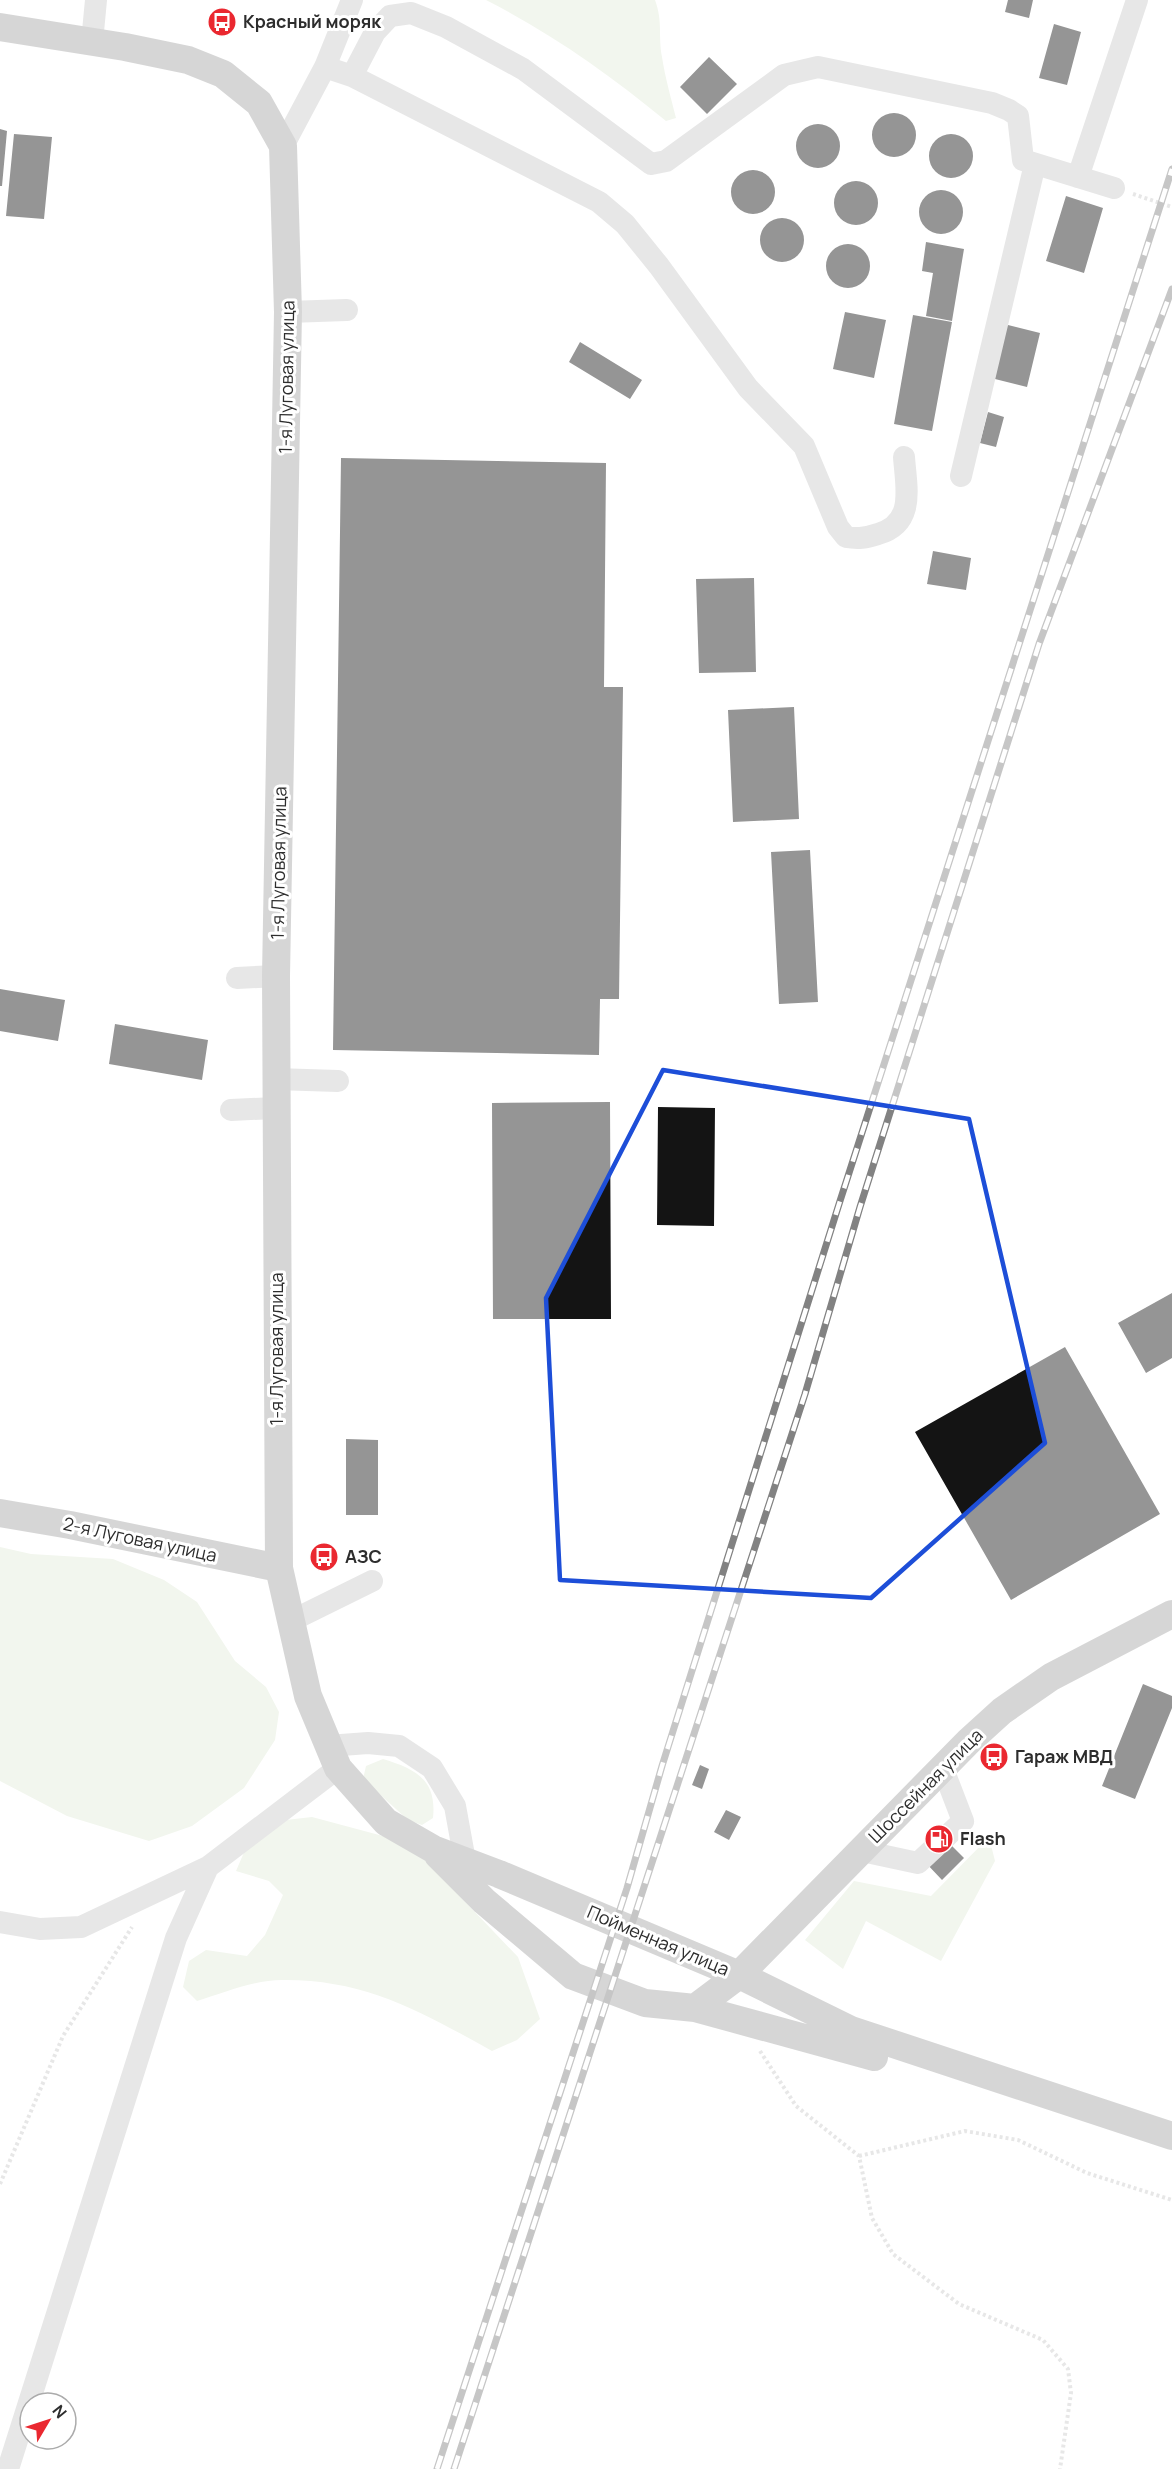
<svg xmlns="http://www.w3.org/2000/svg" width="1172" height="2469" viewBox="0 0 1172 2469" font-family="Manrope,sans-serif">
<rect width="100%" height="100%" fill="#fff"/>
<path fill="#e2ebd9" d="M486 0H655C663 22 658 35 662 57 665 77 671 98 676 118L666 121C609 74 552 34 486 0Z
M0 1547 31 1554 113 1559 164 1580 197 1602 235 1661 266 1687 279 1712 275 1740 244 1788 192 1826 149 1841 67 1816 0 1781Z
M383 1759C416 1769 437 1780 433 1818L422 1825 408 1820 363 1779 366 1766Z
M312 1817 409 1843 518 1957 540 2019 517 2040 492 2051C422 2012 365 1979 282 1980 254 1980 224 1993 197 2001L183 1987 189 1961 206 1950 247 1956 265 1935 283 1895 269 1881 236 1871 245 1850 277 1821Z
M989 1837 995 1861 941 1961 866 1921 843 1969 805 1940 854 1881 931 1896Z"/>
<path fill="#141414" d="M1008 0H1033L1029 18 1005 12Z
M1054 24 1081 32 1067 85 1039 78Z
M709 57 737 84 707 114 680 87Z
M872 135a22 22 0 1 1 44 0a22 22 0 1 1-44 0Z
M796 146a22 22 0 1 1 44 0a22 22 0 1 1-44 0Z
M0 129 7 131 2 186H0Z
M929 156a22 22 0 1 1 44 0a22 22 0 1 1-44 0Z
M14 134 52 137 44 219 6 216Z
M731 192a22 22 0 1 1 44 0a22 22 0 1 1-44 0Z
M834 203a22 22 0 1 1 44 0a22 22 0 1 1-44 0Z
M919 212a22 22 0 1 1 44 0a22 22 0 1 1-44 0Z
M1066 196 1103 208 1084 273 1046 261Z
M760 240a22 22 0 1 1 44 0a22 22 0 1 1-44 0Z
M926 242 964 249 952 321 926 316 933 273 922 271Z
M826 266a22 22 0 1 1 44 0a22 22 0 1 1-44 0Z
M845 312 886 320 874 378 833 369Z
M913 315 952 322 932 431 894 424Z
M1000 323 1040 333 1027 387 987 377Z
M580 342 642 380 630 399 569 362Z
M988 412 1004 417 996 447 980 443Z
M341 458 606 463 604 687H623L619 999H600L599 1055 333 1050Z
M933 551 971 558 966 590 927 584Z
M754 578 756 672 699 673 696 579Z
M794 707 799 819 733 822 728 710Z
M810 850 818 1002 779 1004 771 852Z
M0 989 65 1000 58 1041 0 1031Z
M115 1024 208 1040 202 1080 109 1064Z
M610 1102 611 1319H493L492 1103Z
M658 1107 715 1108 714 1226 657 1225Z
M1172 1293V1358L1146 1373 1118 1323Z
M1065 1347 1160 1514 1011 1600 915 1432Z
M346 1439 378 1440V1515H346Z
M1143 1684 1172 1696V1708L1135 1799 1102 1786Z
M700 1765 709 1769 702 1789 692 1785Z
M726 1810 741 1817 729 1840 714 1832Z
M947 1841 964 1858 942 1880 925 1862Z"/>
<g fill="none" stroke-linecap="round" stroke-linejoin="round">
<path stroke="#cacaca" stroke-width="4" stroke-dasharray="3 3" stroke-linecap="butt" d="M1133 194 1172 207
M760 2051 796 2106 859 2156 872 2218 893 2254 959 2304 1043 2340 1068 2369 1071 2393 1060 2469
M859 2156 965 2131 1018 2140 1087 2173 1172 2200
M0 2184 63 2036 132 1927"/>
<path stroke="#cacaca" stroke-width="22" d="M92 42 96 0
M325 67 352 76 599 202 625 224 659 266 748 388 804 446 838 527 846 537C858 539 866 538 878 534 916 523 906 487 904 457
M352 76 375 32 390 16 411 13 446 27 523 69 651 164 666 161 784 75 818 67 992 103 1009 110 1018 116 1023 160 1114 188
M283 146 325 67 352 0
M1078 177 1137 0
M288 312 347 310
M961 476 1035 164
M237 978 276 976
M275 1079 338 1081
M231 1110 275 1108
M291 1621 372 1581
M328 1746 368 1743 399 1746 432 1768 455 1806 465 1861
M862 1851 918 1863 963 1821 943 1769
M0 1922 40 1929 81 1927 208 1867
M8 2469 176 1938 208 1867 338 1768"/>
<path stroke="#a5a5a5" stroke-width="28" d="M0 27 125 47 188 60 223 74 259 103 283 146 288 312 276 976 279 1568 308 1696 338 1768 386 1822 433 1849 499 1874 739 1975 851 2030 1172 2136
M0 1513 70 1525 279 1568
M438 1855 484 1901 573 1976 645 2003 695 2008 739 1975 969 1741 1002 1711 1051 1677 1172 1614
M695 2008 874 2057"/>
<g stroke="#828282" stroke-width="7">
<path id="rail" d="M437 2469 627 1888 662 1766 840 1201 1172 169
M454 2469 805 1394 860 1207 1039 644 1172 289"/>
</g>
<use href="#rail" stroke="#fff" stroke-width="4.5" stroke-dasharray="14" stroke-linecap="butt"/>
</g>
<path d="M0 0H1172V2469H0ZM663 1070 969 1119 1045 1443 871 1598 560 1580 546 1298Z" fill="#fff" fill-opacity=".55" fill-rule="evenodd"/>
<path fill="none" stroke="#1d4ed8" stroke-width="4.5" stroke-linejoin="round" d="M663 1070 969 1119 1045 1443 871 1598 560 1580 546 1298Z"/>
<defs>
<g id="bus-disc" transform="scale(1.5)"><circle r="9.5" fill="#ea2830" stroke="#fff"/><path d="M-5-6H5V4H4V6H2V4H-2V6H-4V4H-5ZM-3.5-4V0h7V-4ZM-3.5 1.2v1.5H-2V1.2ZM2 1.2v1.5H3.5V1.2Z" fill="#fff"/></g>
<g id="fuel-disc" transform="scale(1.5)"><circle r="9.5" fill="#ea2830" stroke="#fff"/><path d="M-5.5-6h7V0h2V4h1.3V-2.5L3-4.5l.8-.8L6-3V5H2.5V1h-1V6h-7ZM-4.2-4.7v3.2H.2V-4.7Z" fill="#fff"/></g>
</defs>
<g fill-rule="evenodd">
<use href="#bus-disc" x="222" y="22"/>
<use href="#bus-disc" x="324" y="1557"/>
<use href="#bus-disc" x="994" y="1757"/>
<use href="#fuel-disc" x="939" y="1839"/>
</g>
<g text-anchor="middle" stroke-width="6" stroke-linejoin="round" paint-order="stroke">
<g font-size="18" font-weight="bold" fill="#2d2d2d" stroke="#fff" text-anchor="start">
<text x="243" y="28">Красный моряк</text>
<text x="345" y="1563">АЗС</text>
<text x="1015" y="1763">Гараж МВД</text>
<text x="960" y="1845">Flash</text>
</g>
<g font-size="18" fill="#2d2d2d" stroke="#fff">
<text transform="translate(287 377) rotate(-89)" y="6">1-я Луговая улица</text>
<text transform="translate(279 863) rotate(-89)" y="6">1-я Луговая улица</text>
<text transform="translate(277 1349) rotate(-90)" y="6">1-я Луговая улица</text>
<text transform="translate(140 1540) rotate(12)" y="6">2-я Луговая улица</text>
<text transform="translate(926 1786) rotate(-45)" y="6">Шоссейная улица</text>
<text transform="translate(658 1941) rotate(23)" y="6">Пойменная улица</text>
</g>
</g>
<g transform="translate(48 2421) rotate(51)"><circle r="28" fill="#ffffff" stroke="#ababab" stroke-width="1.5"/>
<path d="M0-4.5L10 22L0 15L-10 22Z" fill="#ea2830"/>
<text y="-9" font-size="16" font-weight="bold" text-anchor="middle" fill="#2d2d2d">N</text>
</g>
</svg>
